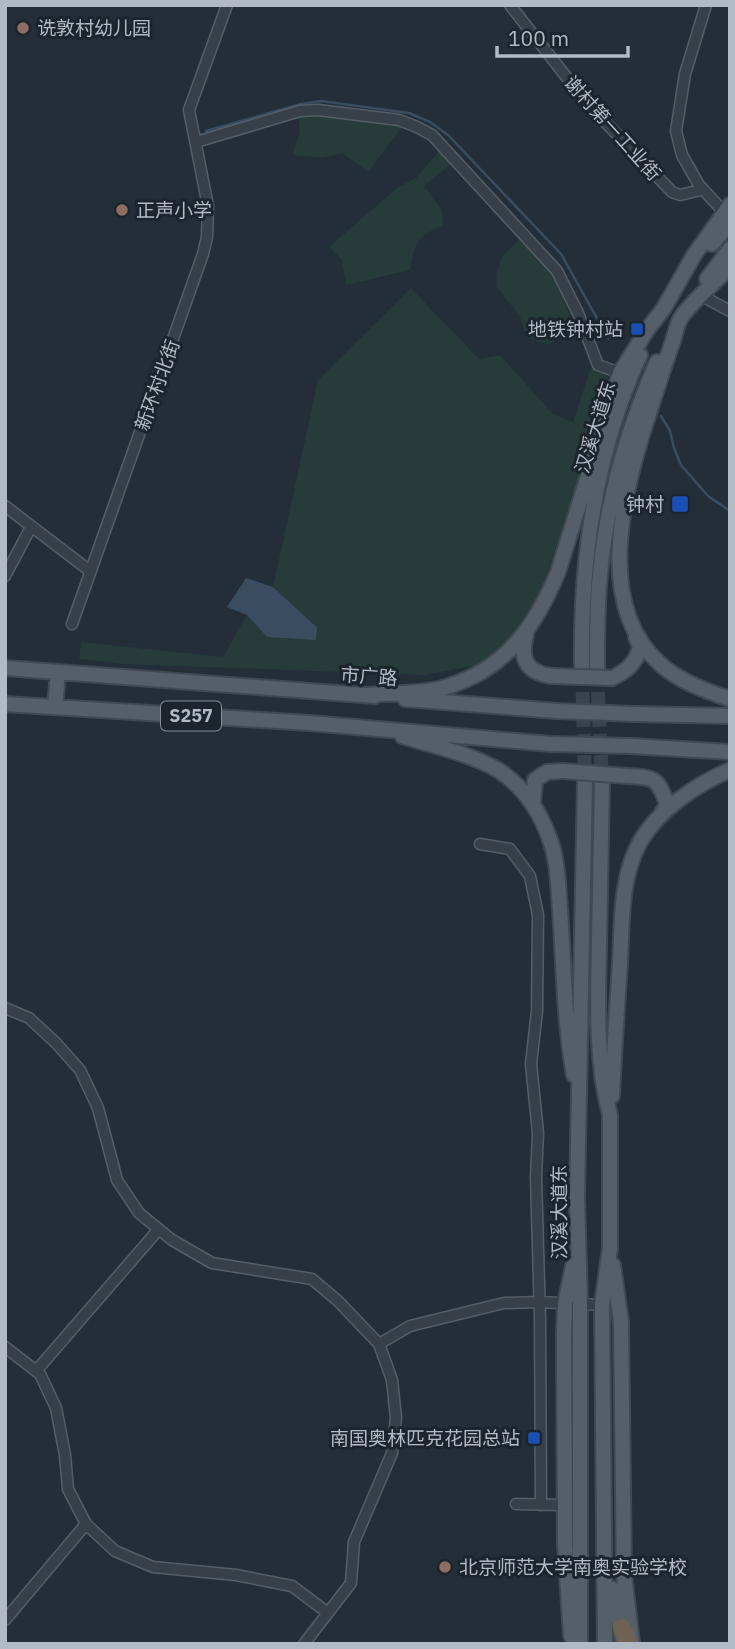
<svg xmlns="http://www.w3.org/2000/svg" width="735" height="1649" viewBox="0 0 735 1649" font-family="'IBM Plex Sans','Noto Sans SC',sans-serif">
<rect width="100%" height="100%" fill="#232e38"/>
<path fill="#263b3a" d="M318 114 403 126 368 172 342 153 323 158 292 155 300 132 298 117Z
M440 150 451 164 424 186 442 210 443 225C417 238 415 240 410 270L346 285 342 260 329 247 397 188 416 178Z
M520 238 553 273 575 329 548 345 527 337 520 317 497 287V273L502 256Z
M411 288 479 359 500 355 553 414 573 422 591 367 609 372 570 508 538 599 521 628 500 649 476 665 426 675 122 664 79 659 81 642 223 657 247 615 267 637 317 626 273 587 318 380Z"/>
<path fill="#3a4d60" d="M246 578 273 587 317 627 316 640 267 637 247 615 227 607Z"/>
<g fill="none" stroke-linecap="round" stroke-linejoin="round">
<path stroke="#3a4d60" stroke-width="2.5" d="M206 131 301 104 321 101 409 113 430 122 448 135 561 254 608 338
M661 416 670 431 674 448 681 465 708 496 730 511"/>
<path stroke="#38434d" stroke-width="14" stroke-dasharray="14 7" stroke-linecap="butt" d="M582 671 585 780
M597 671 602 781"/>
<g stroke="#555e67" stroke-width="13">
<path id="street" d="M510 5 586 102 672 192 680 195 701 190
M706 5 685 74 676 131 682 155 699 185 724 212
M196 142 300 111 318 110 399 120 417 127 432 135 557 271 578 313 598 365 620 373
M702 296 730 311
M5 506 90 571
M5 576 31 527
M72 624 203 254 207 237 208 206 189 110 227 5
M480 844 510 849 530 876 538 915 537 1011 531 1064 538 1133 536 1177 540 1318 541 1505
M5 1008 29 1018 56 1043 80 1070 98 1108 117 1180 139 1213 172 1240 212 1263 312 1279 338 1301 379 1344 392 1380 396 1418 392 1453 354 1542 351 1583 304 1644
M379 1344 410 1326 504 1303 540 1302 602 1305
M5 1347 40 1374 56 1408 65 1455 68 1489 86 1524 115 1551 153 1567 236 1575 292 1586 328 1613
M36 1371 159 1229
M516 1504 564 1505
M5 1620 86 1524"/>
</g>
<g stroke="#404952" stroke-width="18">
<path id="primary" d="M712 244 730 223
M730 267C716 281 693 301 682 316 677 323 675 334 673 341 665 363 658 385 651 407 626 482 591 601 659 663 678 681 706 691 730 699
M707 279 730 249
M526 634C520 658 525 672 551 676
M5 668 375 696
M582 671C580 563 594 454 640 355
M597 671C597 642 597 613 599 585 605 509 626 432 657 362
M612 678C627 671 636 663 640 647L636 637
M366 695C391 693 424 694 446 687 506 669 535 627 558 572L620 373 647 330 664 308 694 255 730 205
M405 699 557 711
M5 704 310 723 551 744
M55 707 58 672
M634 714 730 716
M402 736C433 746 469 753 498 770 523 786 539 810 549 837 558 860 558 885 560 910 564 965 564 1021 574 1075
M631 746 730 752
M627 776C654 777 658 778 667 804L661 815
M602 781C601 835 600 889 599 943 598 1000 595 1060 610 1115V1248L602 1305 605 1644
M533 804 535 780 547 772 563 771
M612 1096C614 1052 617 1007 620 963 622 925 620 877 640 842 658 810 697 784 730 770
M613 1265 621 1322 624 1575 632 1642
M613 1589 622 1637
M571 1636 565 1544 564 1335 565 1304 573 1266
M580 1644V1304L577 1197 585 780"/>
</g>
<g stroke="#424b53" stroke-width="21">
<path id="highway" d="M622 1628 629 1644"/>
</g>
<use href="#street" stroke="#374049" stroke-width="10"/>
<use href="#primary" stroke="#555f69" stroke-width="14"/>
<use href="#highway" stroke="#6e6255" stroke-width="18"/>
<g stroke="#404952" stroke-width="18" stroke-linecap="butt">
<path id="primary-bridge" d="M551 676 612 678
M557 711 634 714
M551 744 631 746
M563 771 627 776"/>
</g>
<use href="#primary-bridge" stroke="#555f69" stroke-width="14"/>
</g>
<g fill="#8d6e63" stroke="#1c252d" stroke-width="2.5">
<circle cx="23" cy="28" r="7"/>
<circle cx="122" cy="210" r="7"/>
<circle cx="445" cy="1567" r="7"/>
</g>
<g fill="#1a4fb4" stroke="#1c252d" stroke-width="2.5">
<rect x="630" y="322" width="14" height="14" rx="3.5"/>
<rect x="671" y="495" width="18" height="18" rx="3.5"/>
<rect x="527" y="1431" width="14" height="14" rx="3.5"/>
</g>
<g text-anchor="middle" stroke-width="6" stroke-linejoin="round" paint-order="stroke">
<rect fill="#1c252d" stroke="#858e97" stroke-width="2" x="161" y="701.5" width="60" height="29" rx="5"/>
<g font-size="18" font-weight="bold" fill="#b2bbc5">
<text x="191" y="722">S257</text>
</g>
<g font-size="19" fill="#b2bbc5" stroke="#1c252d" text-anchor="start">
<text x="37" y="35">诜敦村幼儿园</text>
<text x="136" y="217">正声小学</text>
<text x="623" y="336" text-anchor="end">地铁钟村站</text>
<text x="664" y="511" text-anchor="end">钟村</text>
<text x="520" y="1445" text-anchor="end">南国奥林匹克花园总站</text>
<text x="459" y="1574">北京师范大学南奥实验学校</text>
</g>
<g font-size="19" fill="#b2bbc5" stroke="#1c252d">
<text transform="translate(613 128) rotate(48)" y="7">谢村第一工业街</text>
<text transform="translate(157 385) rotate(-70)" y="7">新环村北街</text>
<text transform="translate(595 427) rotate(-73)" y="7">汉溪大道东</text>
<text transform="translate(369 676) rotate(4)" y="7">市广路</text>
<text transform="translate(559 1212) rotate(-90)" y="7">汉溪大道东</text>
</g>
</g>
<rect width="735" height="1649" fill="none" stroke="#b2bbc5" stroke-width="14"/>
<path d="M497 46v10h131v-10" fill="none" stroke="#b2bbc5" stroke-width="3.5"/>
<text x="508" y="46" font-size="21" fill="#b2bbc5" stroke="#1c252d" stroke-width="5" paint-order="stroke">100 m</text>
</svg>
